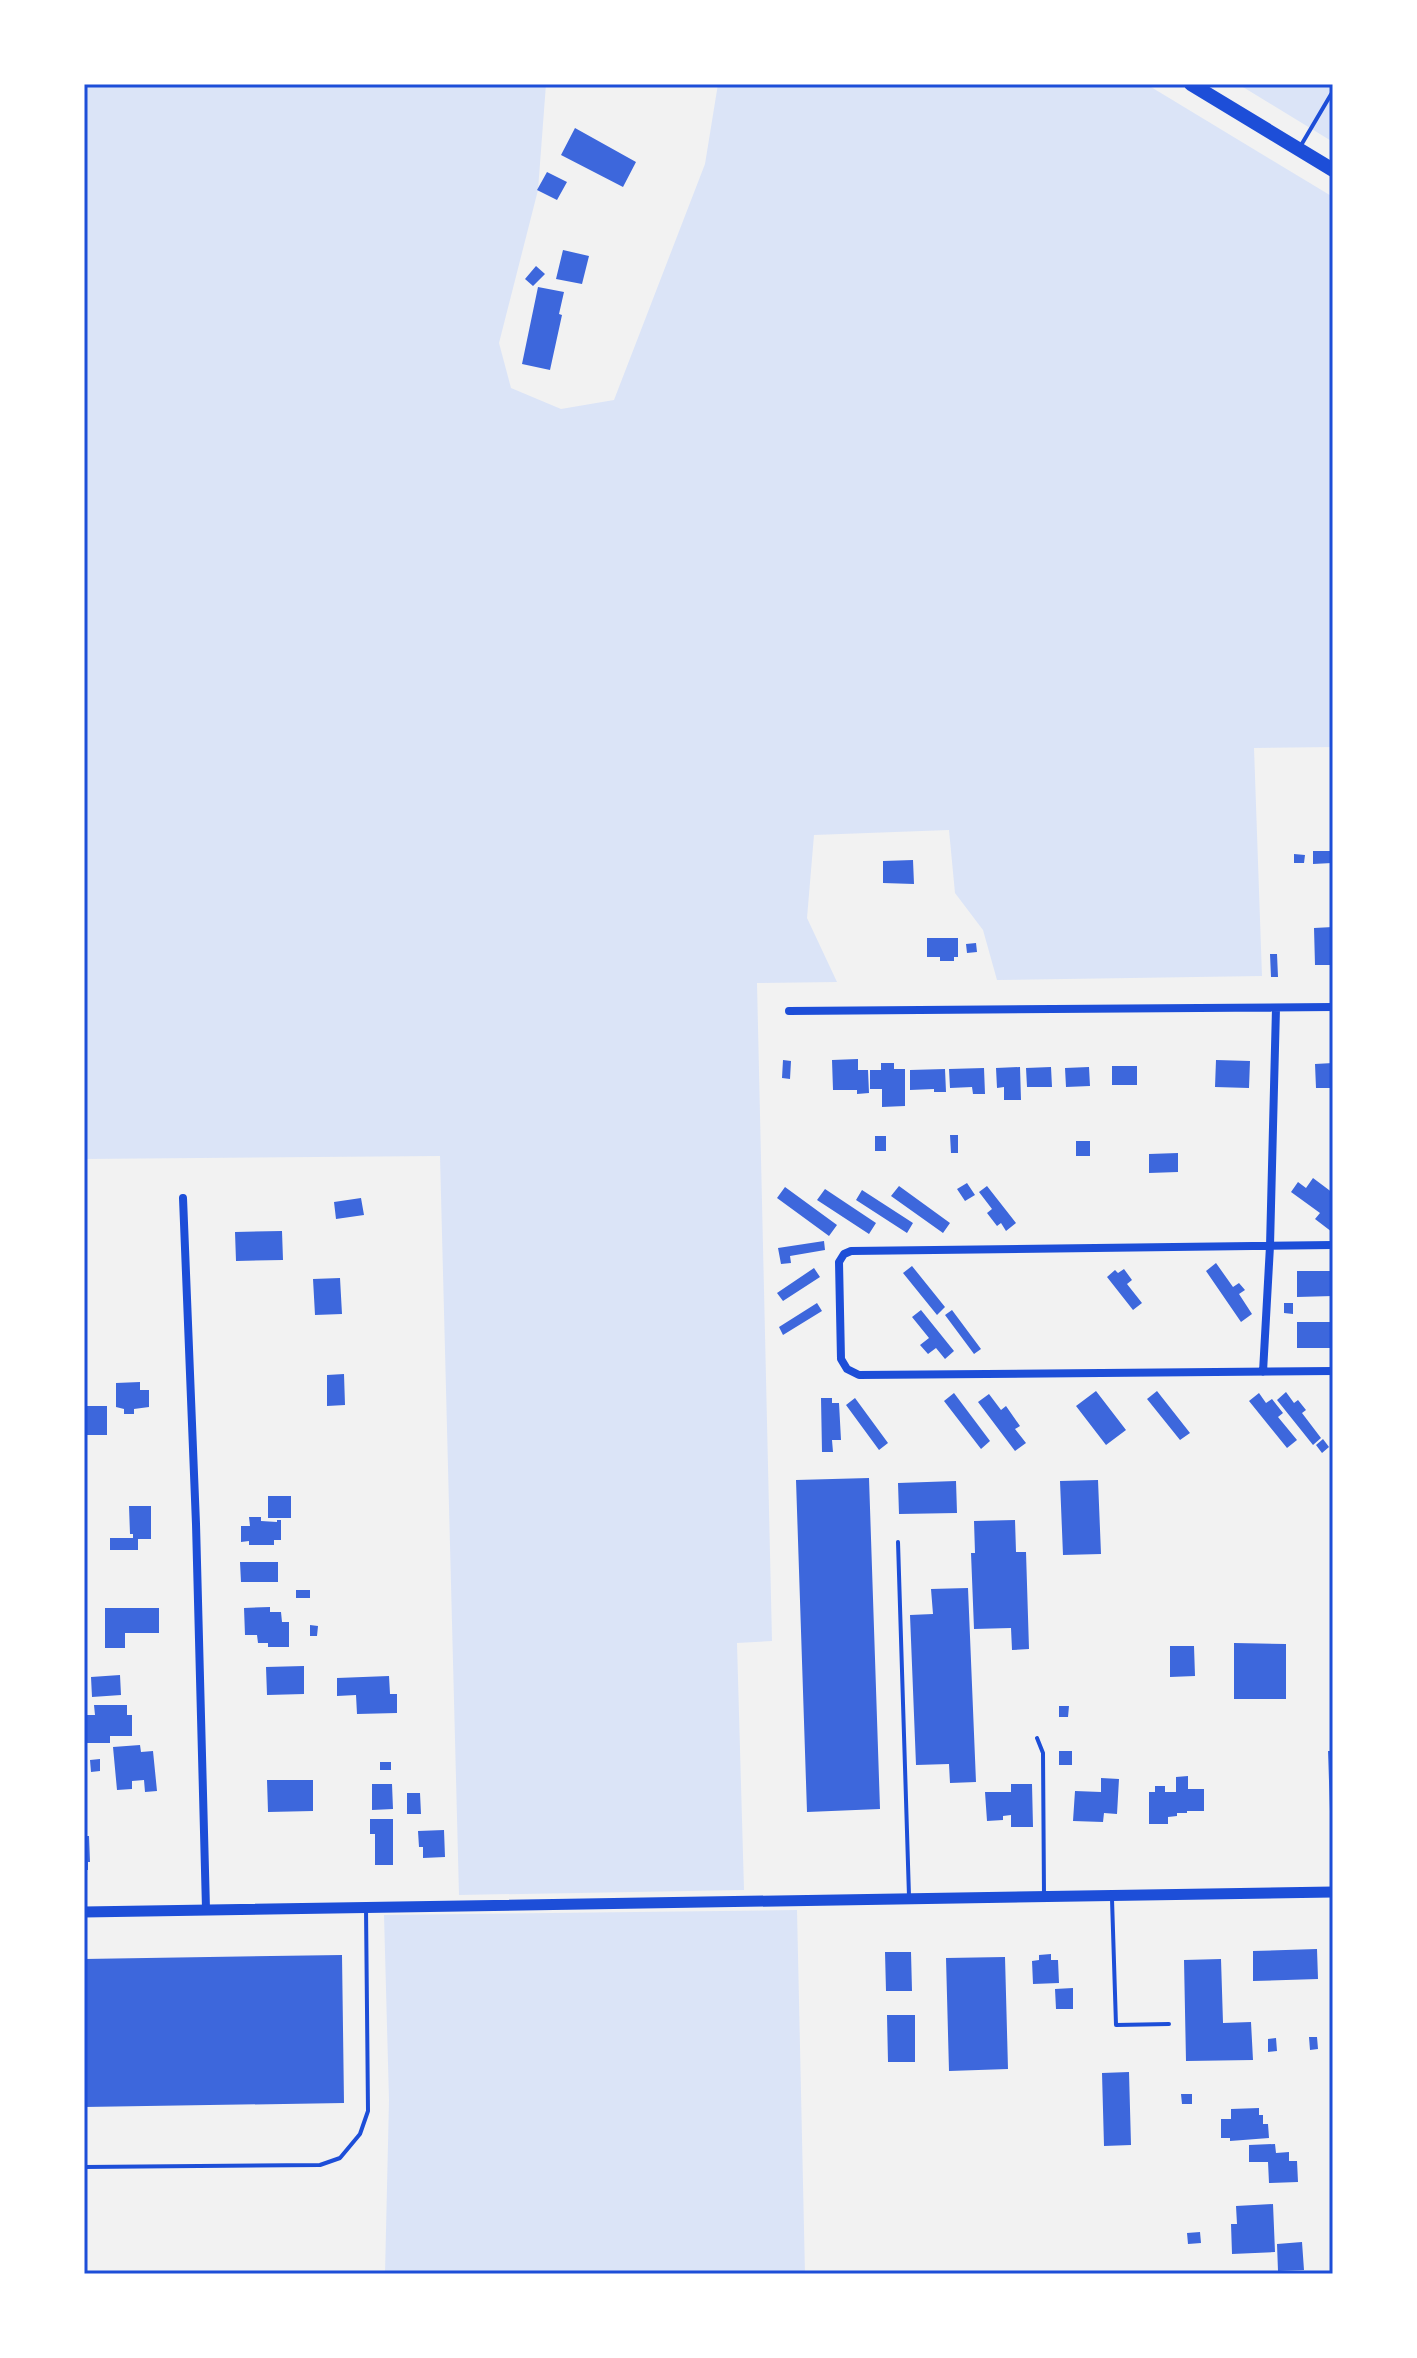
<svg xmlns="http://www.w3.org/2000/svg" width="1417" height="2358" viewBox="0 0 1417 2358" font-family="'Roboto Condensed',sans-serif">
<rect width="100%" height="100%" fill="#f2f2f2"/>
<path fill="#dbe4f7" d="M84 84H546L538 190 499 343 511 388 561 409 614 400 705 164 718 84H1146L1333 197V747L1254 748 1262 976 997 980 983 930 955 893 949 830 814 835 807 918 837 982 757 983 772 1641 737 1643 744 1890 459 1895 440 1156 84 1159Z
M1238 84H1333V142Z
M797 1910 805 2274H385L389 2100 384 1915Z"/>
<path fill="#3d67dc" d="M575 128 636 162 623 187 561 155Z
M547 172 567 182 557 200 537 190Z
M563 250 589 256 582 284 556 279Z
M536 266 545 274 533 286 525 279Z
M538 287 564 292 559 314 562 315 550 370 522 364Z
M1313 851H1332V863L1313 864Z
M1294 854 1305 855 1304 863H1294Z
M913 860 914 884 883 883V861Z
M1333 927 1332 965H1315L1314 928Z
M927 938H958V957H954V961H940V957H927Z
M976 943 977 952 967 953 966 944Z
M1270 954H1277L1278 977H1271Z
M858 1059V1070H868L869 1093 857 1094V1090H833L832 1060Z
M783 1060 791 1061 790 1079 782 1078Z
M1216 1060 1250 1061 1249 1088 1215 1087Z
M881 1063H894V1069H905V1106L882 1107V1089H870V1070H881Z
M1333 1063V1088H1316L1315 1064Z
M1112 1066H1137V1085H1112Z
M1020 1067 1021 1100H1004V1087L997 1088 996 1068Z
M1051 1067 1052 1087H1027L1026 1068Z
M1089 1067 1090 1086 1066 1087 1065 1068Z
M984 1068 985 1094H973L972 1087 950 1088 949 1069Z
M945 1069 946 1092H934V1089L910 1090V1070Z
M950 1135H958V1153H951Z
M875 1136H886V1151H875Z
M1076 1141H1090V1156H1076Z
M1178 1153V1172L1149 1173V1154Z
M1313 1178 1333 1193 1332 1232 1315 1219 1320 1213 1291 1192 1298 1182 1306 1188Z
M967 1183 975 1195 965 1201 957 1189Z
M899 1186 950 1223 943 1233 891 1196Z
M987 1186 1016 1223 1006 1231 1001 1223 997 1226 987 1213 992 1209 979 1192Z
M785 1187 837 1225 829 1236 777 1198Z
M825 1189 876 1223 869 1234 817 1200Z
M862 1190 913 1223 907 1233 856 1200Z
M361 1198 364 1215 336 1219 334 1202Z
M282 1231 283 1260 236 1261 235 1232Z
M824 1241 825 1250 790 1256 791 1263 781 1264 778 1248Z
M1216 1263 1233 1287 1239 1283 1245 1290 1239 1294 1252 1314 1241 1322 1206 1271Z
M912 1266 945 1307 937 1315 903 1273Z
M814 1268 820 1277 783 1301 777 1293Z
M1124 1269 1132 1280 1127 1284 1142 1303 1133 1310 1107 1277 1115 1270 1118 1273Z
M1297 1271H1333V1296L1297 1297Z
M340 1278 342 1314 315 1315 313 1279Z
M817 1303 822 1311 783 1335 779 1327Z
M1284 1303H1293V1314L1284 1313Z
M921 1310 954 1351 945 1359 936 1348 928 1354 920 1345 929 1338 912 1317Z
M952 1310 981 1349 974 1354 945 1315Z
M1297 1322H1333V1348H1297Z
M344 1374 345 1405 327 1406V1375Z
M140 1382V1390H149V1407L134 1409V1414H124V1409L116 1407V1383Z
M1096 1391 1126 1430 1106 1445 1076 1406Z
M1157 1391 1190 1433 1180 1440 1147 1399Z
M1286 1392 1294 1403 1298 1400 1306 1410 1302 1413 1321 1438 1313 1445 1277 1400Z
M954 1393 990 1441 981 1449 944 1401Z
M1259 1393 1266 1403 1272 1399 1283 1413 1278 1417 1297 1440 1287 1448 1249 1401Z
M989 1394 1001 1410 1006 1406 1020 1426 1015 1429 1026 1443 1015 1451 978 1402Z
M821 1398H832V1403H839L841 1440H832L833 1452H822Z
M855 1398 888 1443 879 1450 846 1405Z
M84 1406H107V1435H84Z
M1323 1439 1329 1447 1322 1453 1316 1445Z
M869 1478 880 1809 807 1812 796 1480Z
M1098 1480 1101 1554 1063 1555 1060 1481Z
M956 1481 957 1513 899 1514 898 1483Z
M268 1496H291V1518H268Z
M129 1506H151V1539H138V1550H110V1538H133V1534H130Z
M249 1517H261V1521L277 1522V1520H281V1540H274V1545H249V1541L241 1542V1526H250Z
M1015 1520 1016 1552H1026L1029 1649 1012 1650 1011 1628 974 1629 971 1553H975L974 1521Z
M240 1562H278V1582H241Z
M968 1588 976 1782 950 1783 949 1764 916 1765 910 1615 933 1614 931 1589Z
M296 1590H310V1598H296Z
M270 1607V1612H281L282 1622H289V1647H268V1643H258L257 1635H245L244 1608Z
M105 1608H159V1633H125V1648H105Z
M310 1625 318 1626 317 1636H310Z
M1234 1643 1286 1644V1699H1234Z
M1170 1646H1194L1195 1676 1170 1677Z
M304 1666V1694L267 1695 266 1667Z
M120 1675 121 1695 92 1697 91 1677Z
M389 1676 390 1694H397V1713L357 1714 356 1695 337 1696V1678Z
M94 1705H127V1715H132V1736H110V1743H87V1715H95Z
M1059 1706H1069L1068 1717H1059Z
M140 1745 141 1752 153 1751 157 1791 145 1792 144 1780 132 1781V1789L117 1790 113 1747Z
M1059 1751H1072V1765H1059Z
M1328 1751H1333V1810L1330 1811Z
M100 1759V1771L91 1772 90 1760Z
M380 1762H391V1770H380Z
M1188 1776V1789H1204V1811H1187V1813H1177V1816L1168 1817V1824H1149V1792H1155V1786H1165V1792H1176V1777Z
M1101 1778 1119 1779 1117 1814 1104 1813 1103 1822 1073 1821 1075 1791 1101 1792Z
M267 1780H313V1811L268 1812Z
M372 1784H392L393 1809 372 1810Z
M1011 1784H1032L1033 1827H1011V1815L1003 1816V1820L987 1821 985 1792H1011Z
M407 1793H420L421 1814H407Z
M370 1819H393V1865H375V1834H370Z
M444 1830 445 1857 423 1858V1847H419L418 1831Z
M84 1836H89L90 1862H88V1870H84Z
M1317 1949 1318 1979 1253 1981V1951Z
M885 1952H911L912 1991H886Z
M1051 1954V1960H1058L1059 1983 1033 1984 1032 1961 1039 1960V1955Z
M342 1955 344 2103 84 2107V1959Z
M1005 1957 1008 2069 949 2071 946 1958Z
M1221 1959 1223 2023 1251 2022 1253 2060 1186 2061 1184 1960Z
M1073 1988V2009H1056L1055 1989Z
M887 2015H915V2062H888Z
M1309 2037H1317L1318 2049 1310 2050Z
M1276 2038 1277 2051 1268 2052V2039Z
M1129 2072 1131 2145 1104 2146 1102 2073Z
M1181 2094H1192V2104H1182Z
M1259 2108V2115H1263V2124H1268L1269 2138 1230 2141V2138H1221V2119H1231V2109Z
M1275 2144 1276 2153 1289 2152V2161H1297L1298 2182 1269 2183 1268 2162H1249V2145Z
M1273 2204 1275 2252 1232 2254 1231 2224H1237L1236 2206Z
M1200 2232 1201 2243 1188 2244 1187 2233Z
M1302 2242 1304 2270 1278 2271 1277 2244Z"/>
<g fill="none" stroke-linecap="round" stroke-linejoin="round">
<path stroke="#1d4ed8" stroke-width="4" d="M1300 147 1333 91
M898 1542 909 1896
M1037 1738 1043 1753 1044 1895
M1112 1899 1116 2025 1169 2024
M84 2167 320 2165 340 2158 360 2134 368 2111 366 1908"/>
<path stroke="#1d4ed8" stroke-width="8" d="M789 1011 1333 1007
M183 1198 196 1524 206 1909
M1333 1245 851 1251 844 1254 839 1262 841 1359 847 1369 859 1375 1333 1371
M1263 1372 1270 1246 1276 1008"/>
<path stroke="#1d4ed8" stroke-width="11" d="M84 1912 1333 1892"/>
<path stroke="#1d4ed8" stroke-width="14" d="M1191 84 1333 170"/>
</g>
<rect width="1417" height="2358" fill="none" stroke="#ffffff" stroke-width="172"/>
<rect x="86" y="86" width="1245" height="2186" fill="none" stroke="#1d4ed8" stroke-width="3"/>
</svg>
